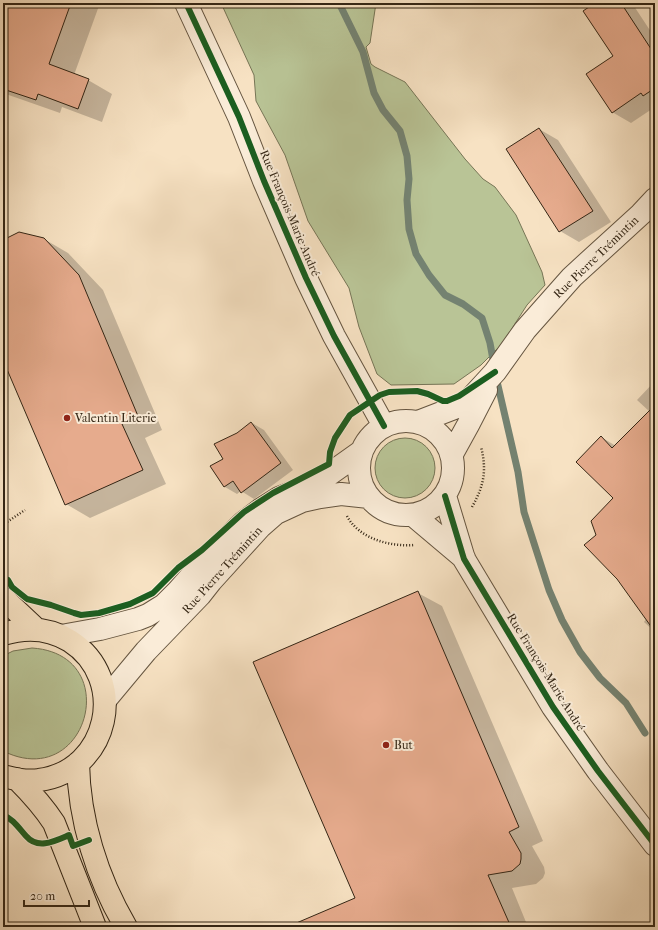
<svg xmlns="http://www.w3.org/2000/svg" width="658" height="930" viewBox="0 0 658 930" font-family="'IM FELL French Canon',serif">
<rect width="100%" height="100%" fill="#f7e2c3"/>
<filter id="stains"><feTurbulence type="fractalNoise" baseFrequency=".005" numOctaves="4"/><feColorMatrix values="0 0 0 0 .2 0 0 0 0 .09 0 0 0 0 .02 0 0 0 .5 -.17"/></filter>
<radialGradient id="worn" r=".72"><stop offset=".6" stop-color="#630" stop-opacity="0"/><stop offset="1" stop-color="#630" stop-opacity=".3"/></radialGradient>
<path fill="#b9c496" stroke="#767556" d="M221 3H376L370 43 366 47 371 64 375 67 405 82 465 159 483 179 495 187 516 215 542 272 545 285 527 305 502 344 481 365 454 384 391 385 377 374 359 327 349 288 308 221 285 155 256 101 254 75Z
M375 468a30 30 0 1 1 60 0a30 30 0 1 1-60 0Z
M32 648C125 654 88 793 3 751V656L13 651Z"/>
<path fill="#0003" d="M3 3H100L74 75 88 80 112 94 102 122 62 107 60 113 3 93Z
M597 3H632L655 38V107L631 123 612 112 614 56Z
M539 129 558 140 611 222 579 242 560 231 507 149Z
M44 239 68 253 103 290 162 430 145 438 166 484 90 518 66 504 3 355V241Z
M655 381V632L644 622 646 619 597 535 615 498 601 437 616 446 650 412 637 400Z
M252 423 264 430 293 470 254 499 241 491 237 494 225 487 211 466 224 459 237 433Z
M418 593 442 606 543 841 532 846 544 867 545 873 543 878 536 884 512 888 528 927H308L356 899Z"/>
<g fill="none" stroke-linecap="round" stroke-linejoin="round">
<path stroke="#748271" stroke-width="7" d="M339 3 363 52 374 93 383 110 400 131 407 156 409 179 407 200 409 229 416 254 429 275 445 295 463 304 482 318 490 343 494 365
M496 377 518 472 524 512 549 590 562 620 580 652 600 678 626 703 645 733"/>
</g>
<path fill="#e6ab8d" stroke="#342615" d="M3 3H71L49 64 89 79 78 109 38 94 36 100 3 89Z
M595 3H621L655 55V88L643 96 641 93 612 113 586 74 613 56 583 11Z
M539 128 593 211 559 232 506 149Z
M19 232 44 238 79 275 138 416 122 424 143 470 65 505 3 360V240Z
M655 405V632L617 579 584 545 596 535 591 521 613 498 576 462 601 436 612 448Z
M251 422 281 463 241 493 233 481 224 487 210 466 223 459 214 444 237 433Z
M418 591 519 827 509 832 521 853V859L520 864 512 871 488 875 511 927H287L355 898 253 662Z"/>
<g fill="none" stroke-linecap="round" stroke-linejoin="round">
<g stroke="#655540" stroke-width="24">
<path id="minor" d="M186 3 239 117 264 181 306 278 334 336 384 426
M359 468a47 47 0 1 1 94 0a47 47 0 1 1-94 0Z
M418 422 462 405 472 397 495 372 525 330 572 277 641 214 655 199
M452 454 468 425 486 390
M445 496 464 559 553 707 598 771 655 845
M413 515 464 558
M61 636 100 629 138 619 148 615 164 605 178 591 208 557 243 523 260 510 279 498 317 483 362 451
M106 699 146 651 200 595 211 581 260 527 276 513 302 501 320 497 341 494 369 497"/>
</g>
<g stroke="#342615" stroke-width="24">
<path id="major" d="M3 598 36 629
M3 634C26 627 49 628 70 641 129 679 109 771 39 780 27 782 14 779 3 776
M78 763C79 820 97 878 126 927
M17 779C31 793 43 806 54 823L95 927"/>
</g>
<path stroke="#342615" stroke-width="2.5" stroke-dasharray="1 2" stroke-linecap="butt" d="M390 392 402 391 428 394
M333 444 335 438 350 415 353 413
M472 507C484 486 487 470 481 447
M347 516C359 539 391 547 414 545
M3 526 7 522 25 510
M3 815C17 821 22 838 37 843"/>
<use href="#minor" stroke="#faecd8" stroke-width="22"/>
<use href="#major" stroke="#f7e2c3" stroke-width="22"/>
<g stroke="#faecd8" stroke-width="8">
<path id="cycleway" d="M186 3 239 117 264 181 306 278 334 336 384 426
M445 496 464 559 553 707 598 771 655 845
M3 583 8 580 12 587 27 599 51 605 74 613 81 615 99 613 130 604 153 593 178 568 202 550 244 512 273 493 329 464 330 452 335 438 350 415 380 395 389 392 417 391 428 394 443 401H447L459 396 495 372
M3 815C13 819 18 827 26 836 38 850 55 841 69 835L73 846 89 840"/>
</g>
<use href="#cycleway" stroke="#1b5e20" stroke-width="6"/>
</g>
<g fill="#8f2418" stroke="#faecd8" stroke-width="1.5">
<circle cx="67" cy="418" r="4"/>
<circle cx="386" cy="745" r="4"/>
</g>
<g text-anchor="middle" stroke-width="4" stroke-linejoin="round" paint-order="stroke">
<g font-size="12" fill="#342615" stroke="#faecd8">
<text transform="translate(290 213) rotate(67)" y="4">Rue François-Marie André</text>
<text transform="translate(596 257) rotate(-44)" y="4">Rue Pierre Trémintin</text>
<text transform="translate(222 570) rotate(-48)" y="4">Rue Pierre Trémintin</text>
<text transform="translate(546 672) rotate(58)" y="4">Rue François-Marie André</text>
</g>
<g font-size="12" fill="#342615" stroke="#faecd8" text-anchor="start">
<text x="75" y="422">Valentin Literie</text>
<text x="394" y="749">But</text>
</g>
</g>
<rect width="658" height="930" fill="none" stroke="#f7e2c3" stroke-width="16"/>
<rect x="4" y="4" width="650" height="922" fill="none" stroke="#342615" stroke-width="2"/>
<rect x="8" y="8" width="642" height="914" fill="none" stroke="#342615"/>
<path d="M24 900v6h65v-6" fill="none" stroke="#342615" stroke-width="2"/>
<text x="30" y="900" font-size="12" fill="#342615" stroke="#faecd8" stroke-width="3" paint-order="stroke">20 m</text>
<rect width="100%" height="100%" filter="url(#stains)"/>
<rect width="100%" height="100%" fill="url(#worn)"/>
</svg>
